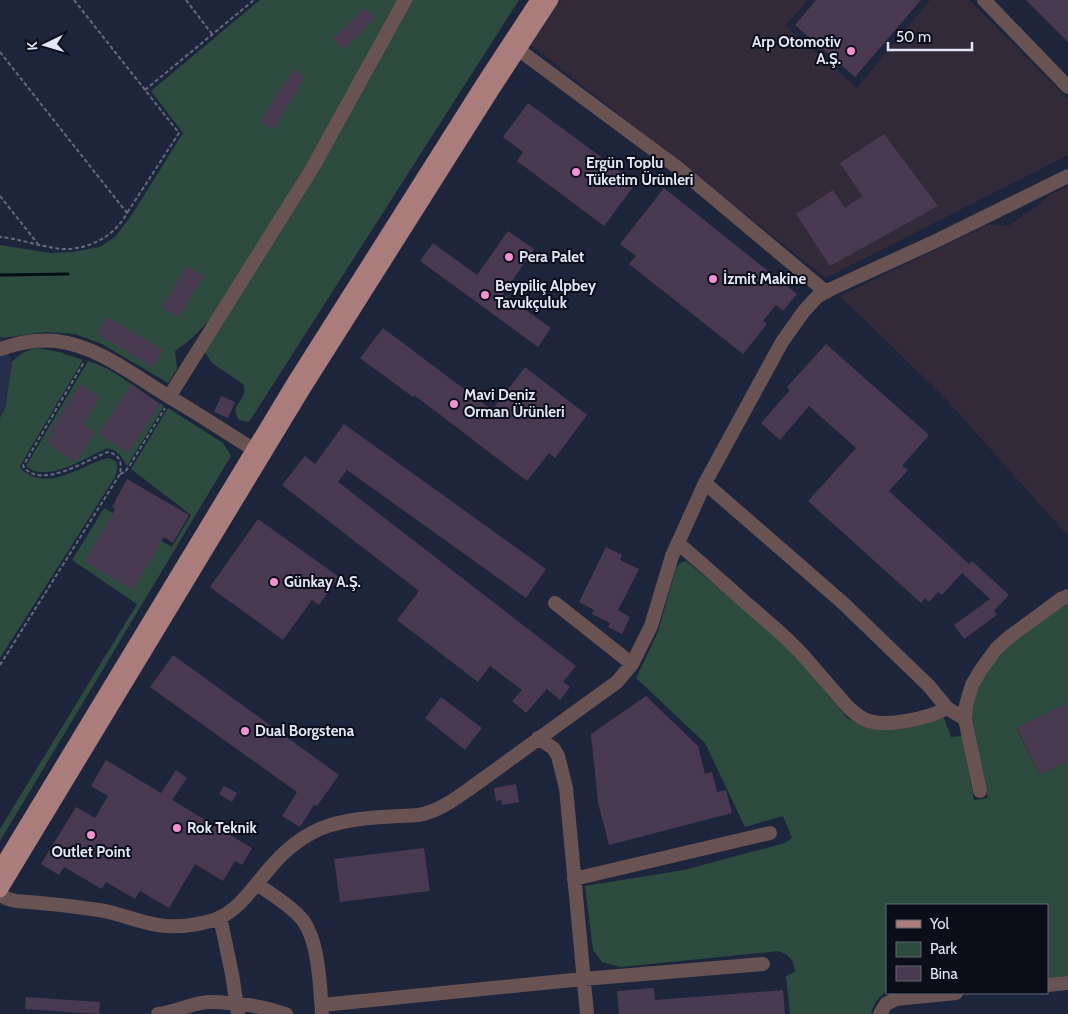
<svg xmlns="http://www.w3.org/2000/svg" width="1068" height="1014" viewBox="0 0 1068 1014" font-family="Cabin,sans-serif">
<rect width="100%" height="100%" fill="#1d253c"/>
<path fill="#252e4b" d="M0 336 12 362 5 409 0 418Z"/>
<path fill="#322939" d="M561 0H808L785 26 857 88 930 0H969L1068 99V155L826 278 531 45Z
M1068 186V536L945 398 840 296 989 224 1008 226 1040 204 1049 195Z"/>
<path fill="#2c4b3e" d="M260 0H400L357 83 212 316C201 330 190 341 175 351L177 369 168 383 102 344 75 334 46 332 2 338 0 336V245L50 253 73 252 100 247 116 236 131 216 183 133 151 91Z
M409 0H519L251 419 248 422 239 420C230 406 241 405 244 393 245 391 244 386 243 384L212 363 206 354 202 351Z
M38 348 59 352 83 360 20 466C22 472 26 473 32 476 57 486 84 464 108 458L116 461C118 467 117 471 115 477L0 658V418L5 409 12 362C20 353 27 350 38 348Z
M88 361C116 369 138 391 164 406L127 466C122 457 116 447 105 449 85 458 46 484 26 466Z
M168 408 223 443 227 449 231 456 0 841V829L137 604 72 560 104 508 172 547 191 515 131 469Z
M686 561 783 641 847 718 871 729 916 725 944 718 951 737 962 736 974 800 988 798 971 712 976 689 988 666 1011 640 1068 598V703L1017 729 1040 775 1068 761V976L1047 978V905H887V991C878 997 874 1003 871 1014H790L786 976 795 972C793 959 791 956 778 951L621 967 602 962 593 950 585 886 684 870 785 843 792 838 783 816 745 827 705 743 636 678 658 632 676 568 680 563Z"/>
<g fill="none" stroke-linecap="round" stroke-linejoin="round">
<path stroke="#000e13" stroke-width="3" d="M0 275 68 274"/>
</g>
<path fill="#483850" d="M816 0H921L855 77 795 25Z
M1026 0H1068V42Z
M365 8 375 18 343 50 333 39Z
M293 69 305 77 273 130 260 122Z
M528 103 636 183 604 226 517 161 523 152 503 137Z
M884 134 938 206 830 266 796 214 833 190 845 208 862 196 840 163Z
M664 188 797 294 783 311 776 305 763 321 767 324 743 354 629 264 636 256 620 244Z
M508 231 534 249 503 294 551 328 538 347 420 261 433 243 477 275Z
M187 266 204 276 178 318 162 307Z
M107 317 163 350 153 367 97 334Z
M383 328 492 410 525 367 587 415 555 458 549 453 527 481 414 395 413 397 360 358Z
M826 344 929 435 902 466 908 470 889 491 969 564 972 561 1009 595 994 611 997 615 964 639 954 625 990 599 962 573 942 595 938 592 929 602 925 598 921 603 808 501 856 448 809 406 780 440 761 423 790 390 787 387Z
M80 384 100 397 83 425 95 432 76 462 47 443 53 433 50 431Z
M131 384 160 404 128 453 99 434Z
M221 396 235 402 228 418 214 412Z
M344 424 546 569 526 598 347 470 338 482 576 666 563 682 570 687 560 700 547 689 526 713 512 701 522 690 490 666 478 682 397 620 419 591 282 485 305 456 315 464Z
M127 479 189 515 173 543 164 537 133 590 85 562 115 509 112 507Z
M258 519 339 577 319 605 312 600 283 640 210 587Z
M606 547 622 555 620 560 639 569 618 610 630 617 622 634 608 627 610 623 592 614 594 610 579 602Z
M173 655 339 775 317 806 314 805 300 827 282 816 297 792 150 687Z
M646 696 698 746 705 774 712 772 717 792 726 790 732 813 609 845 598 803 591 734Z
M441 697 482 728 465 750 425 718Z
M1068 703V761L1040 775 1017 728Z
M106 760 161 793 176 770 187 778 172 800 252 848 242 865 235 861 223 881 195 864 169 908 140 891 135 899 106 882 102 889 64 867 59 875 41 864 76 807 95 818 108 796 91 786Z
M516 784 519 802 502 805 501 800 496 801 494 788Z
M224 786 237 793 232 802 219 794Z
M424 848 430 891 340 902 334 859Z
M654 988 655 1000 783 990 785 1014H619L617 991Z
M26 997 100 1002 99 1014 25 1009Z"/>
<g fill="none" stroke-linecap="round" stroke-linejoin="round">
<path stroke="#636a7f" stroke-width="2" stroke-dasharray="4 2.5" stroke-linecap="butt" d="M74 0 179 133 127 213
M186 0 212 34
M0 52 127 213C115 236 89 250 62 249 41 247 21 239 0 237
M145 90 254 0
M0 196 38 244
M120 474 125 472 130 465 165 408
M0 665 120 474C122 462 120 455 108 452 88 459 40 491 23 466L84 362"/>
<path stroke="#695252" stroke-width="14" d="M984 0 1068 87
M519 50 678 168 826 292
M0 349C19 343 36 339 56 341 98 346 133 375 168 396 200 415 231 435 262 455
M169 397 313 167 405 0
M705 483 843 603 929 686 947 708 965 719
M678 543C701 563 724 583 747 604 765 619 784 635 800 652 812 665 823 679 835 692 844 703 853 714 866 720 885 728 930 718 947 708
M555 603 632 664
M538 738 553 748 558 756 566 788 587 1014
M980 791 965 719 966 705 972 685 980 671 996 649 1008 638 1061 599 1068 596
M574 879 770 833
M257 884C271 894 288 904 300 917 319 937 320 986 322 1013
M0 895 8 899 16 901C44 903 72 906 99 910 119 913 138 922 158 925 176 928 197 925 214 920 239 911 252 888 269 869 314 815 355 819 419 815 440 811 456 798 472 787L617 682 632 664 651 626 672 556 705 483 782 342 804 311 817 297 831 289 938 240 1068 176
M220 917 232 974 238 1014
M1047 985 1068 983
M322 1005 583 979 763 964
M158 1014C173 1012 186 1006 201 1003 210 1001 219 1002 228 1003 249 1004 266 1007 286 1014
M880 1014 886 1004 896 999 956 993"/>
<path stroke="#aa7d7c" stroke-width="15" d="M0 869 294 383 483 84 538 0
M0 890 303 389 492 90 551 0"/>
</g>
<g fill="#f491d3" stroke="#0b0e19" stroke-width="2">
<circle cx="851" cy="51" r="5"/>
<circle cx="576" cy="172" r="5"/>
<circle cx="509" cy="257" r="5"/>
<circle cx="713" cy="279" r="5"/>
<circle cx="485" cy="295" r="5"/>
<circle cx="454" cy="404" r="5"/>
<circle cx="274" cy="582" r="5"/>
<circle cx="245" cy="731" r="5"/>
<circle cx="177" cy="828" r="5"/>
<circle cx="91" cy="835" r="5"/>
</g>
<g text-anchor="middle" stroke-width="4" stroke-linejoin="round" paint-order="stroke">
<g font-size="15" font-weight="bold" fill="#e3e8f9" stroke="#0b0e19" text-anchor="start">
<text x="841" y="47" text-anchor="end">Arp Otomotiv<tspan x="841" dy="17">A.Ş.</tspan></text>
<text x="586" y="168">Ergün Toplu<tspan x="586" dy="17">Tüketim Ürünleri</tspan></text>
<text x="519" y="262">Pera Palet</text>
<text x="723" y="284">İzmit Makine</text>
<text x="495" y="291">Beypiliç Alpbey<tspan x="495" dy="17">Tavukçuluk</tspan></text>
<text x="464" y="400">Mavi Deniz<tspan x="464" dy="17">Orman Ürünleri</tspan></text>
<text x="284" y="587">Günkay A.Ş.</text>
<text x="255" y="736">Dual Borgstena</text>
<text x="187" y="833">Rok Teknik</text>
<text x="91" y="857" text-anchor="middle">Outlet Point</text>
</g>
</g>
<rect x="886" y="904" width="162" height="90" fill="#0b0e19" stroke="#616573"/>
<rect x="896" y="920" width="25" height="8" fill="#aa7d7c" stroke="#616573"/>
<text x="930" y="929" font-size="15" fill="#e3e8f9">Yol</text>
<rect x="896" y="942" width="25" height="15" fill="#2c4b3e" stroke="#616573"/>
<text x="930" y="954" font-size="15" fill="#e3e8f9">Park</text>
<rect x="896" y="966" width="25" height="15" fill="#483850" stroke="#616573"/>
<text x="930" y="979" font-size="15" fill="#e3e8f9">Bina</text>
<g transform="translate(45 45) rotate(265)" stroke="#0b0e19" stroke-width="4" paint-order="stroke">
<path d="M0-4L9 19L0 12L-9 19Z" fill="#e3e8f9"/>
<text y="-8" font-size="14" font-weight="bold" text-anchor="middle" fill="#e3e8f9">K</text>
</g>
<path d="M888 42v8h84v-8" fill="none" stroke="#e3e8f9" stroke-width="2.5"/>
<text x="896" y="42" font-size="15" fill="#e3e8f9" stroke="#0b0e19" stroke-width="4" paint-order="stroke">50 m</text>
</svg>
